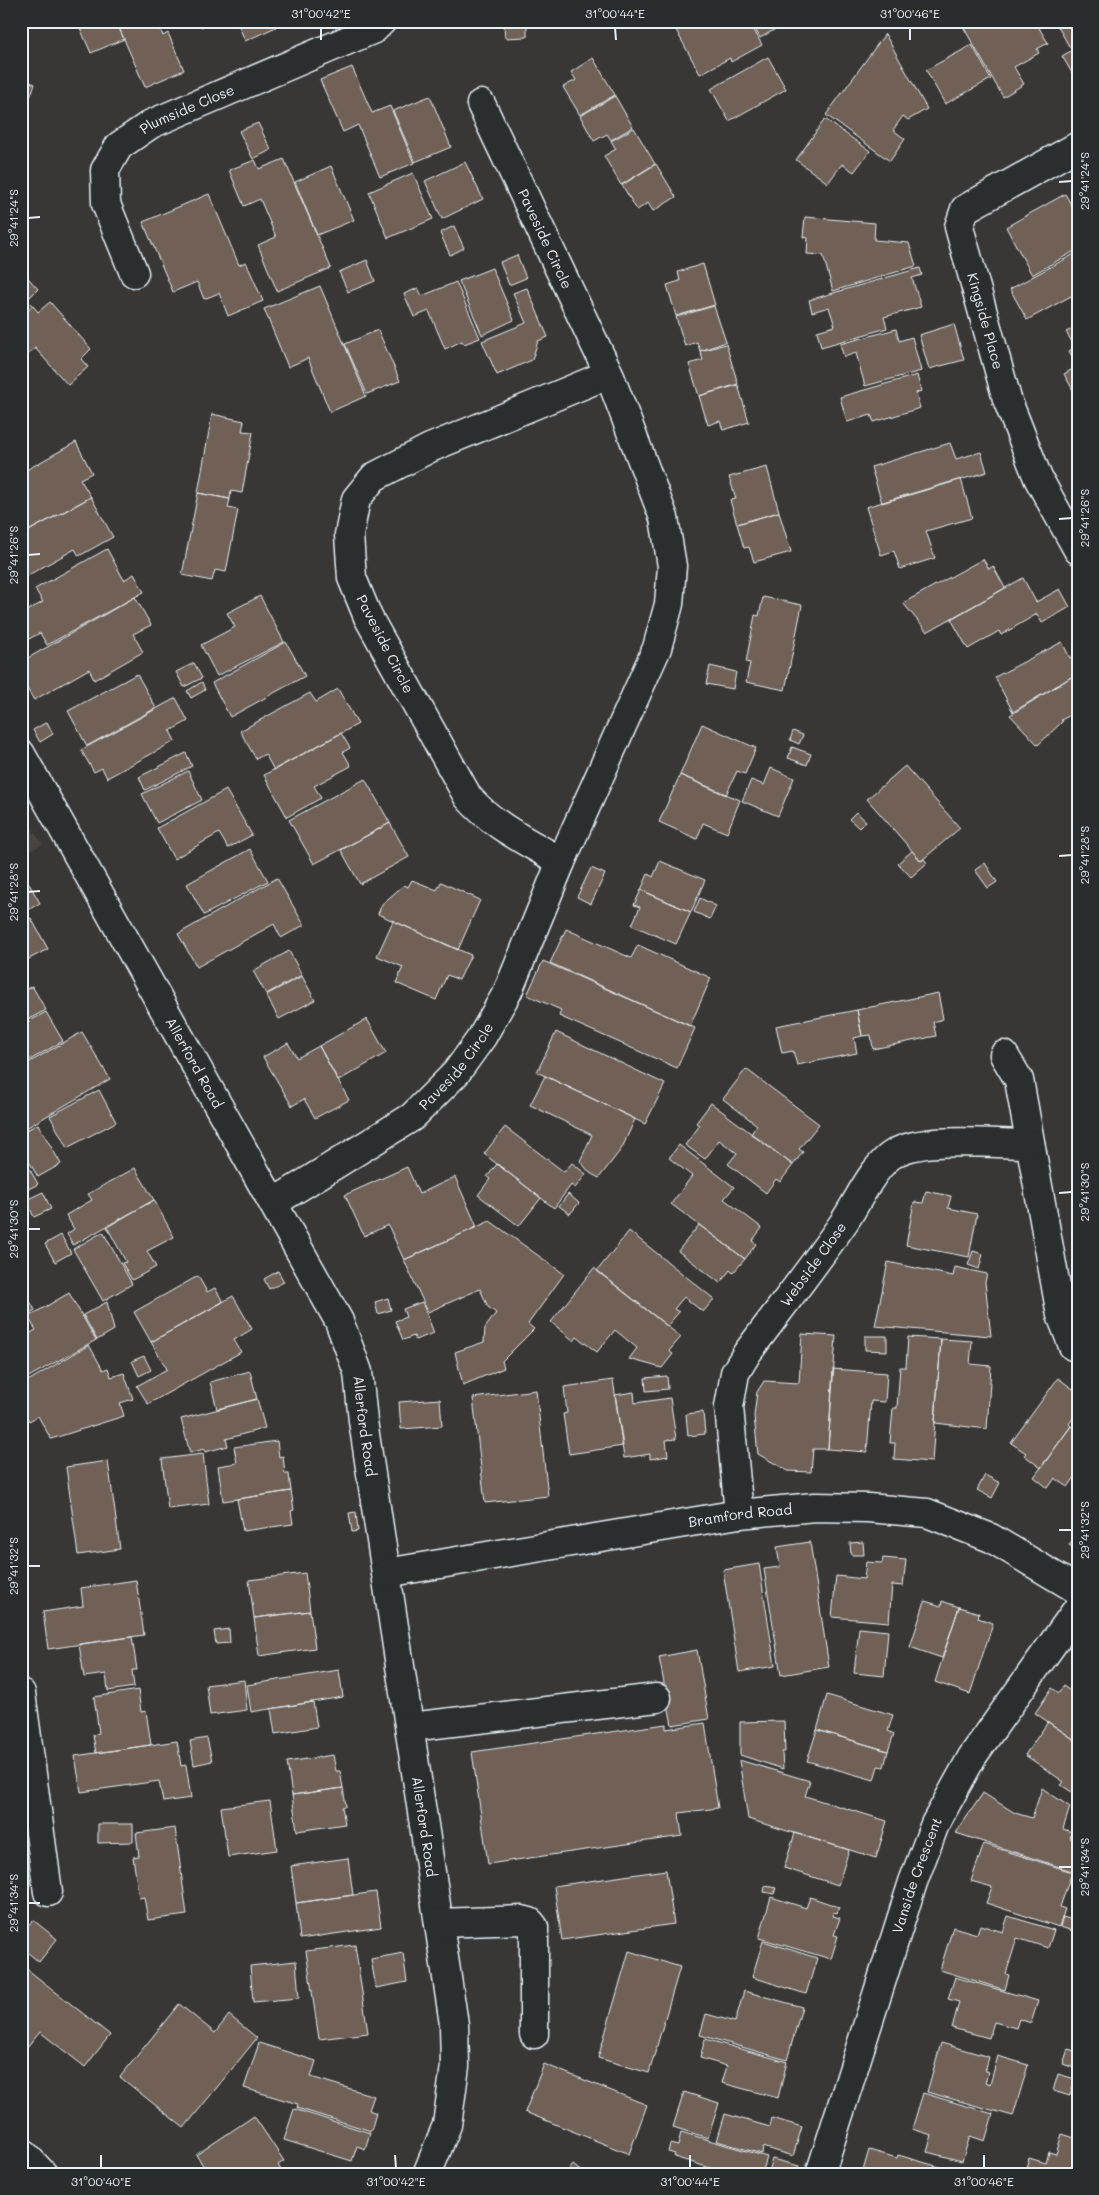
<svg xmlns="http://www.w3.org/2000/svg" width="1099" height="2195" viewBox="0 0 1099 2195" font-family="Mali,sans-serif">
<rect width="100%" height="100%" fill="#383736"/>
<filter id="ink" filterUnits="userSpaceOnUse"><feTurbulence type="fractalNoise" baseFrequency=".02" numOctaves="2"/><feDisplacementMap in="SourceGraphic" scale="10" xChannelSelector="R" yChannelSelector="G"/><feConvolveMatrix kernelMatrix="1 2 1 2 8 2 1 2 1" color-interpolation-filters="sRGB"/></filter>
<g filter="url(#ink)">
<path fill="#48443f" d="M21 814 43 844 21 856Z"/>
<path fill="#6f6155" stroke="#e8f1f8" d="M77 21H116L124 39 91 53Z
M116 21H157L163 36 168 33 184 70 145 87Z
M198 21H215L201 27Z
M237 21H273L276 27 245 41Z
M671 21H749L762 45 731 62 730 58 700 74Z
M751 21H790L760 38Z
M960 21H1000L1003 26 1012 21H1035L1048 43 1037 49 1039 53 1014 67 1024 84 1003 97Z
M1055 21H1078V44L1070 48Z
M527 25V37L505 38 504 26Z
M885 34 927 109 908 120 903 116 893 130 905 139 890 161 826 115Z
M972 45 991 79 945 104 926 70Z
M1078 47V83L1062 56Z
M768 57 786 89 729 121 711 89Z
M593 58 615 95 580 115 563 87 576 80 571 72Z
M352 67 372 113 390 106 414 163 380 177 358 125 343 132 320 80Z
M21 79 35 84 21 121Z
M430 96 451 147 415 162 393 111Z
M615 96 633 127 611 140 607 134 594 141 580 116Z
M825 119 870 151 854 172 842 164 828 183 796 160Z
M258 123 271 150 253 159 239 131Z
M634 128 655 164 621 185 604 156 616 149 611 141Z
M284 159 331 268 277 291 258 245 276 237 260 199 244 206 229 170 255 160 259 169Z
M465 162 483 199 442 219 425 181Z
M656 164 676 197 653 211 648 203 637 210 622 185Z
M331 166 354 220 317 235 295 182Z
M413 173 433 219 388 238 369 192Z
M209 194 239 265 246 262 263 301 228 316 219 293 204 299 197 282 173 292 143 222Z
M1065 194 1078 216V249L1032 275 1006 227Z
M805 217 875 223 874 240 909 243 916 266 833 291 823 255 807 254 808 238 803 237Z
M454 226 464 248 450 255 440 233Z
M1078 252V308L1071 296 1027 320 1010 289Z
M517 255 526 278 509 285 500 262Z
M367 260 375 281 348 292 339 272Z
M703 264 715 305 676 316 667 285 680 281 678 272Z
M492 268 514 320 482 335 459 281Z
M920 268 922 275 912 278 921 307 884 317 887 328 821 347 817 331 835 326 829 307 812 312 809 300Z
M21 270 38 289 27 300 33 306 21 316Z
M456 282 480 338 464 344 462 341 445 349 429 311 414 317 404 294 418 288 422 296Z
M320 286 366 396 330 412 308 358 288 367 264 309Z
M527 288 548 337 538 341 532 360 497 375 482 341 526 323 513 293Z
M50 302 91 349 81 359 88 367 68 385 35 348 23 359 21 356V316L33 306 38 312Z
M714 306 726 342 700 351 697 342 685 346 676 317Z
M954 324 964 360 929 369 919 335Z
M1078 326V365H1077L1069 351 1075 347 1066 332Z
M896 329 899 341 912 337 921 371 865 386 856 353 844 357 840 344Z
M378 330 400 381 367 394 345 344Z
M726 344 738 384 699 396 689 364 703 360 700 351Z
M1078 366V399L1064 374Z
M917 375 921 391 916 393 920 408 874 422 871 415 847 422 840 397Z
M738 385 749 422 723 430 720 421 708 425 699 396Z
M212 414 244 421 242 431 253 432 242 493 231 491 230 499 198 493Z
M76 442 92 473 80 479 91 497 21 535V473Z
M950 443 956 459 981 452 987 472 882 503 871 467Z
M767 467 779 512 737 524 730 500 736 499 729 477Z
M961 479 972 518 926 531 935 558 900 569 894 551 881 555 866 507Z
M198 493 230 499 228 508 238 510 226 572 215 570 212 581 182 575Z
M91 497 113 537 79 556 75 549 21 579V535Z
M779 512 791 552 754 562 749 547 744 548 737 524Z
M107 549 124 580 134 574 144 592 47 645 40 633 23 642 21 639V614L43 602 35 589Z
M983 559 989 569 993 566 1005 588 927 632 903 603Z
M1023 578 1036 602 1060 589 1070 607 1042 623 1037 614 1001 635 999 631 968 649 951 619Z
M260 596 284 642 217 676 201 645 235 627 227 613Z
M135 597 151 625 133 634 143 652 94 680 89 669 34 700 21 679V662Z
M763 597 802 605 785 690 746 682 750 663 746 662 755 615 759 616Z
M286 642 305 676 230 717 212 683Z
M1062 642 1070 658 1075 655 1078 660V673L1013 712 995 677Z
M194 663 202 678 184 687 176 672Z
M710 666 736 672 733 689 706 684Z
M1078 673V711L1061 720 1063 721 1038 745 1010 715Z
M137 674 156 708 87 746 68 711Z
M202 682 205 690 191 698 187 691Z
M338 689 358 724 274 770 265 754 256 759 240 731 310 693 316 702Z
M176 698 188 721 170 731 175 741 107 778 102 768 94 772 81 750Z
M47 722 53 734 40 742 33 730Z
M702 724 756 748 745 774 737 771 726 795 680 775Z
M793 731 803 735 799 744 790 740Z
M341 733 350 748 343 752 351 766 314 786 321 798 287 817 264 775Z
M792 747 811 754 807 765 788 758Z
M186 753 192 766 145 790 139 777Z
M905 766 960 828 921 861 867 799Z
M771 768 794 778 778 816 742 801 751 780 764 785Z
M188 771 202 800 157 823 142 794Z
M680 775 740 800 727 833 703 823 697 839 659 822Z
M365 779 390 823 314 864 289 820Z
M226 790 252 835 228 848 219 833 174 859 157 828Z
M856 812 866 821 859 828 849 819Z
M390 823 409 857 360 884 341 850Z
M250 849 268 881 204 915 187 884Z
M912 851 921 861 924 859 927 863 911 877 898 863Z
M660 861 705 880 691 912 641 890 648 874 653 877Z
M985 863 997 882 988 888 975 870Z
M591 868 605 874 591 904 577 897Z
M24 875 40 903 21 914V876Z
M277 878 304 925 281 938 274 924 197 967 178 934Z
M412 880 437 890 441 882 480 900 458 950 378 914 382 904 404 885 408 887Z
M641 890 691 912 676 944 632 925 640 907 634 905Z
M700 898 716 906 710 919 694 912Z
M31 918 48 949 21 963V923Z
M393 921 471 955 459 980 447 975 436 1000 396 983 403 967 377 956Z
M566 929 631 958 638 945 711 978 690 1026 550 963Z
M289 951 302 975 266 994 253 971Z
M543 961 695 1028 677 1068 559 1016 561 1010 527 995Z
M302 976 315 1000 279 1019 266 995Z
M32 986 46 1010 21 1023V992Z
M938 993 943 1019 933 1022 936 1036 873 1049 871 1035 862 1036 857 1010Z
M857 1010 862 1036 854 1038 857 1053 797 1065 793 1051 782 1053 776 1026Z
M46 1012 63 1041 21 1065V1026Z
M367 1019 386 1053 338 1081 319 1046Z
M82 1032 110 1079 21 1131V1067Z
M556 1032 665 1084 645 1124 537 1072Z
M288 1043 297 1058 319 1046 349 1100 315 1118 304 1099 292 1106 263 1057Z
M746 1069 819 1124 799 1149 803 1152 793 1165 751 1134 757 1125 723 1099Z
M545 1076 635 1119 622 1148 599 1178 590 1173 580 1161 592 1135 530 1105Z
M99 1090 116 1122 67 1148 50 1116Z
M711 1103 793 1165 780 1182 776 1179 766 1193 728 1164 737 1153 719 1140 705 1159 685 1145 700 1125 696 1123Z
M38 1124 61 1164 38 1177 21 1148V1133Z
M505 1127 564 1172 572 1163 586 1174 575 1188 571 1185 554 1208 484 1154Z
M679 1145 734 1187 724 1199 762 1228 752 1241 756 1244 745 1259 671 1204 692 1176 669 1158Z
M21 1154 38 1184 21 1193Z
M497 1164 541 1198 519 1226 478 1195 490 1179 487 1177Z
M407 1167 419 1194 455 1177 477 1227 404 1260 388 1225 364 1236 345 1195Z
M135 1168 154 1200 73 1245 67 1234 74 1229 66 1215 92 1200 88 1194Z
M926 1191 951 1196 948 1208 977 1214 969 1257 906 1245 914 1202 923 1203Z
M43 1192 51 1209 34 1217 26 1200Z
M568 1194 579 1203 570 1214 559 1206Z
M154 1200 174 1237 147 1251 156 1267 132 1280 122 1263 126 1262 107 1227Z
M490 1221 564 1274 528 1324 534 1329 502 1361 504 1368 463 1385 455 1352 484 1342 485 1328 496 1313 488 1307 480 1289 428 1312 404 1260Z
M699 1225 745 1259 733 1273 730 1270 720 1283 678 1251Z
M629 1231 714 1299 703 1312 684 1297 674 1309 679 1312 667 1326 597 1271Z
M103 1232 132 1284 103 1301 73 1249Z
M61 1235 71 1253 55 1262 45 1244Z
M973 1251 983 1254 979 1269 968 1265Z
M888 1262 953 1276 955 1267 987 1274 985 1282 991 1336 875 1326Z
M594 1268 681 1337 669 1351 673 1354 662 1368 629 1359 637 1348 615 1330 597 1352 577 1337 574 1341 551 1322Z
M278 1271 284 1282 269 1289 264 1279Z
M198 1276 207 1292 215 1288 223 1302 151 1342 134 1312Z
M21 1286 35 1310 21 1318Z
M69 1293 96 1340 21 1381V1338L36 1330 28 1317Z
M233 1296 252 1329 234 1340 241 1352 148 1404 137 1386 167 1369 151 1342Z
M388 1298 391 1310 378 1314 375 1302Z
M107 1302 114 1330 97 1340 83 1315Z
M422 1302 434 1333 415 1340 414 1336 403 1340 395 1321 406 1317 403 1309Z
M802 1334 836 1336 828 1449H813L811 1472 788 1471 758 1454 754 1416 757 1392 764 1381 799 1383Z
M865 1336H887V1351L865 1350Z
M908 1337 941 1339 932 1462 894 1459 895 1443H890L893 1408H897L900 1367H906Z
M941 1339 972 1341 970 1364 991 1366 987 1429 935 1423Z
M89 1345 103 1370 108 1368 111 1377 124 1373 133 1399 120 1403 124 1416 51 1439 38 1416 29 1421 21 1408V1385Z
M144 1356 151 1370 139 1376 132 1361Z
M833 1369 887 1373 885 1402 871 1401 867 1452 828 1449Z
M250 1371 257 1399 217 1409 210 1382Z
M667 1376 668 1389 646 1391 645 1378Z
M1058 1378 1073 1389 1078 1383V1411L1069 1424 1071 1426 1041 1468 1024 1455 1026 1453 1011 1443Z
M613 1380 623 1446 569 1454 563 1414 567 1413 564 1387Z
M536 1390 548 1496 485 1503 473 1398Z
M634 1392 635 1403 670 1398 676 1439 666 1440 668 1456 650 1459V1454L624 1458 615 1395Z
M257 1399 265 1428 226 1439 228 1446 205 1452 204 1449 190 1453 181 1419Z
M440 1399 442 1426 401 1429 399 1402Z
M703 1412 705 1434 688 1436 686 1414Z
M1071 1426 1078 1430V1479L1075 1477 1068 1487 1055 1478 1048 1488 1034 1477Z
M277 1441 279 1457 283 1456 285 1474H289L291 1491 223 1501 218 1466 237 1463 234 1447Z
M203 1454 209 1504 168 1509 162 1459Z
M108 1461 120 1549 78 1555 66 1467Z
M985 1475 1000 1483 992 1498 977 1490Z
M291 1491 294 1510 291 1511 293 1524 243 1531 237 1499Z
M356 1512 358 1531 352 1532 349 1513Z
M1078 1532V1551L1069 1545Z
M810 1542 829 1667 781 1675 764 1569 780 1567 777 1547Z
M863 1542 864 1555H851L850 1543Z
M883 1558 906 1560 903 1586 892 1585 889 1622 832 1617 836 1576 864 1579 866 1562 882 1563Z
M759 1564 775 1666 739 1672 723 1570Z
M305 1573 310 1611 254 1618 249 1580Z
M136 1580 144 1635 48 1649 43 1612 83 1606 81 1588Z
M925 1601 941 1606 942 1601 959 1607 942 1658 910 1647Z
M959 1607 979 1613 978 1618 993 1623 970 1694 935 1682Z
M310 1611 315 1648 259 1656 254 1618Z
M859 1628 888 1631 884 1676 854 1673Z
M229 1629 230 1643 216 1644 214 1631Z
M132 1637 137 1670H132L134 1687 108 1691 106 1674 84 1677 79 1644Z
M697 1650 709 1719 672 1725 659 1657Z
M339 1670 343 1697 251 1712 247 1685Z
M244 1680 247 1710 210 1715 206 1685Z
M1063 1686 1078 1696V1742L1035 1713 1052 1688 1059 1693Z
M138 1690 141 1712 146 1711 151 1745 96 1753 93 1735 99 1733 94 1697Z
M827 1695 893 1715 888 1731 894 1734 888 1751 817 1730Z
M313 1702 317 1727 275 1734 271 1709Z
M784 1721 785 1752H782L783 1769 740 1755V1722Z
M1048 1722 1078 1742V1796L1061 1785 1064 1782 1025 1755Z
M705 1723 718 1808 679 1813 682 1836 488 1864 472 1752 666 1724V1729Z
M817 1730 888 1751 884 1767 878 1766 874 1780 807 1761Z
M207 1738 212 1761 194 1765 190 1741Z
M177 1741 181 1766 186 1765 191 1798 163 1802 159 1781 81 1792 75 1756Z
M333 1755 336 1771H340L343 1788 292 1795 287 1762Z
M739 1760 810 1781 805 1796 887 1821 876 1858 748 1819Z
M343 1788 346 1806 342 1807 345 1824 297 1831 292 1795Z
M1042 1788 1070 1807 1063 1829 1072 1832 1070 1838 1078 1841V1873L956 1833 983 1793 1015 1813 1032 1818Z
M270 1801 277 1850 228 1857 221 1807Z
M98 1824H133V1842L98 1843Z
M175 1828 187 1915 148 1920 144 1897 139 1898 133 1857 139 1856 136 1833Z
M795 1833 849 1850 838 1885 784 1868Z
M984 1844 1072 1872 1060 1907 1065 1909 1059 1927 986 1903 992 1887 971 1881Z
M348 1858 353 1895 296 1903 291 1866Z
M666 1870 674 1924 562 1940 554 1886Z
M765 1886 776 1888 774 1894 764 1892Z
M376 1892 381 1927 300 1939 296 1903Z
M771 1897 806 1908 810 1897 839 1907 837 1913 834 1912 833 1916 840 1918 834 1935 838 1936 831 1959 759 1938Z
M1008 1916 1054 1930 1048 1948 1017 1938 1006 1974 1009 1975 1005 1990 940 1970 953 1927 977 1934 980 1925 1003 1932Z
M1063 1917 1076 1921 1073 1931 1060 1927Z
M33 1920 57 1939 39 1962 21 1947V1934Z
M763 1941 817 1958 806 1994 752 1977Z
M355 1945 368 2033 319 2039 306 1951Z
M629 1951 680 1967 649 2073 598 2058Z
M403 1953 407 1982 376 1988 371 1959Z
M296 1961 299 1998 253 2002 250 1966Z
M23 1966 110 2035 85 2067 40 2032 27 2048 21 2043Z
M955 1977 1038 2001 1031 2023 1019 2019 1016 2028 994 2022 989 2038 952 2028 959 2002 948 1999Z
M744 1991 802 2007 787 2060 700 2035 706 2014 735 2022Z
M179 2004 215 2033 229 2015 257 2038 184 2128 120 2077Z
M705 2039 787 2062 778 2098 722 2083 727 2066 700 2058Z
M259 2043 316 2061 311 2077 374 2096 369 2110 376 2113 371 2131 297 2108 298 2104 244 2088Z
M941 2043 989 2057 985 2071 989 2072 985 2082 990 2084 998 2056 1028 2065 1013 2116 927 2092Z
M1068 2049 1078 2052V2074L1073 2073 1074 2068 1063 2064Z
M544 2064 647 2105 629 2154 525 2112Z
M1058 2074 1075 2079 1070 2096 1053 2091Z
M684 2092 719 2103 708 2138 673 2127Z
M923 2093 993 2114 985 2141 970 2136 962 2161 927 2152 932 2135 912 2129Z
M294 2109 370 2133 365 2149 357 2146 352 2161 284 2140Z
M725 2114 770 2127 772 2118 802 2127 793 2156 763 2147 762 2154 717 2141Z
M254 2116 284 2161 278 2165 283 2174H209L196 2155Z
M681 2132 767 2157 762 2174H730L674 2157 675 2154 668 2152 670 2144 678 2146Z
M1062 2134 1078 2139V2162L1074 2174H1024L1029 2158 1046 2163 1049 2152 1056 2154Z
M869 2150 897 2158 898 2155 964 2174H862Z
M772 2159 799 2166 796 2174H767Z
M573 2165 584 2174H566Z"/>
<g fill="none" stroke-linecap="round" stroke-linejoin="round">
<g stroke="#e8f1f8" stroke-width="31">
<g id="minor">
<path id="s1" d="M1078 146 965 209 959 227 1007 399 1038 478 1078 550"/>
<path id="s2" d="M134 273 106 204 105 170 119 146 151 124 374 29 382 21"/>
<path id="s3" d="M21 754 339 1321 358 1372 363 1421 454 2024 455 2066 447 2125 427 2174"/>
<path d="M561 862C529 842 493 826 468 797L368 617 352 578 349 535 356 499 374 477 430 448 609 374"/>
<path d="M1004 1055 1019 1080 1061 1315 1073 1346"/>
<path id="s4" d="M273 1203 412 1117 456 1073 482 1037 508 991 561 862 657 648 669 604 672 566 664 518 609 374 481 104"/>
<path id="s5" d="M739 1514 729 1407 735 1373 747 1353C779 1310 812 1268 842 1225 857 1204 873 1165 895 1153 924 1136 996 1144 1030 1144"/>
<path id="s6" d="M386 1573 739 1514 815 1507 868 1508 927 1513 991 1538 1078 1590"/>
<path d="M21 1693 48 1892"/>
<path d="M410 1727 657 1698"/>
<path d="M439 1923 522 1920 530 1922 534 1927V2034"/>
<path d="M21 2151 43 2174"/>
<path id="s7" d="M820 2174 913 1882 935 1824 972 1757 1078 1608"/>
</g>
</g>
<use href="#minor" stroke="#2a2d2e" stroke-width="28"/>
</g>
</g>
<path fill="none" stroke="#e8f1f8" stroke-width="2" d="M321 28V40M615 28 616 40M910 28V40M1059 182 1072 181M28 218 40 217M1059 519 1072 518M28 555 40 554M1059 856 1072 855M28 892 40 891M1059 1193 1072 1192M28 1229H40M1059 1530H1072M28 1566H40M1059 1867H1072M28 1903H40M101 2155V2168M395 2155 396 2168M690 2155V2168M984 2155V2168"/>
<g text-anchor="middle" stroke-width="4" stroke-linejoin="round" paint-order="stroke">
<g font-size="14" fill="#e8f1f8" stroke="#2a2d2e">
<text dy="5" stroke="none"><textPath href="#s2" startOffset="214">Plumside Close</textPath></text>
<text transform="translate(545 239) rotate(65)" y="5">Paveside Circle</text>
<text dy="5" stroke="none"><textPath href="#s1" startOffset="246">Kingside Place</textPath></text>
<text transform="translate(385 644) rotate(63)" y="5">Paveside Circle</text>
<text dy="5" stroke="none"><textPath href="#s3" startOffset="354">Allerford Road</textPath></text>
<text dy="5" stroke="none"><textPath href="#s4" startOffset="231">Paveside Circle</textPath></text>
<text dy="5" stroke="none"><textPath href="#s5" startOffset="276">Webside Close</textPath></text>
<text dy="5" stroke="none"><textPath href="#s3" startOffset="759">Allerford Road</textPath></text>
<text dy="5" stroke="none"><textPath href="#s6" startOffset="359">Bramford Road</textPath></text>
<text dy="5" stroke="none"><textPath href="#s3" startOffset="1164">Allerford Road</textPath></text>
<text dy="5" stroke="none"><textPath href="#s7" startOffset="314">Vanside Crescent</textPath></text>
</g>
</g>
<rect width="1099" height="2195" fill="none" stroke="#2a2d2e" stroke-width="55"/>
<rect x="28" y="28" width="1044" height="2140" fill="none" stroke="#e8f1f8" stroke-width="2"/>
<g font-size="12" text-anchor="middle" fill="#e8f1f8">
<text x="321" y="18">31°00'42"E</text>
<text x="615" y="18">31°00'44"E</text>
<text x="910" y="18">31°00'46"E</text>
<text transform="translate(1085 181) rotate(-90)" y="4">29°41'24"S</text>
<text transform="translate(14 218) rotate(-90)" y="4">29°41'24"S</text>
<text transform="translate(1085 518) rotate(-90)" y="4">29°41'26"S</text>
<text transform="translate(14 555) rotate(-90)" y="4">29°41'26"S</text>
<text transform="translate(1085 855) rotate(-90)" y="4">29°41'28"S</text>
<text transform="translate(14 892) rotate(-90)" y="4">29°41'28"S</text>
<text transform="translate(1085 1192) rotate(-90)" y="4">29°41'30"S</text>
<text transform="translate(14 1229) rotate(-90)" y="4">29°41'30"S</text>
<text transform="translate(1085 1530) rotate(-90)" y="4">29°41'32"S</text>
<text transform="translate(14 1566) rotate(-90)" y="4">29°41'32"S</text>
<text transform="translate(1085 1867) rotate(-90)" y="4">29°41'34"S</text>
<text transform="translate(14 1903) rotate(-90)" y="4">29°41'34"S</text>
<text x="101" y="2186">31°00'40"E</text>
<text x="396" y="2186">31°00'42"E</text>
<text x="690" y="2186">31°00'44"E</text>
<text x="984" y="2186">31°00'46"E</text>
</g>
</svg>
